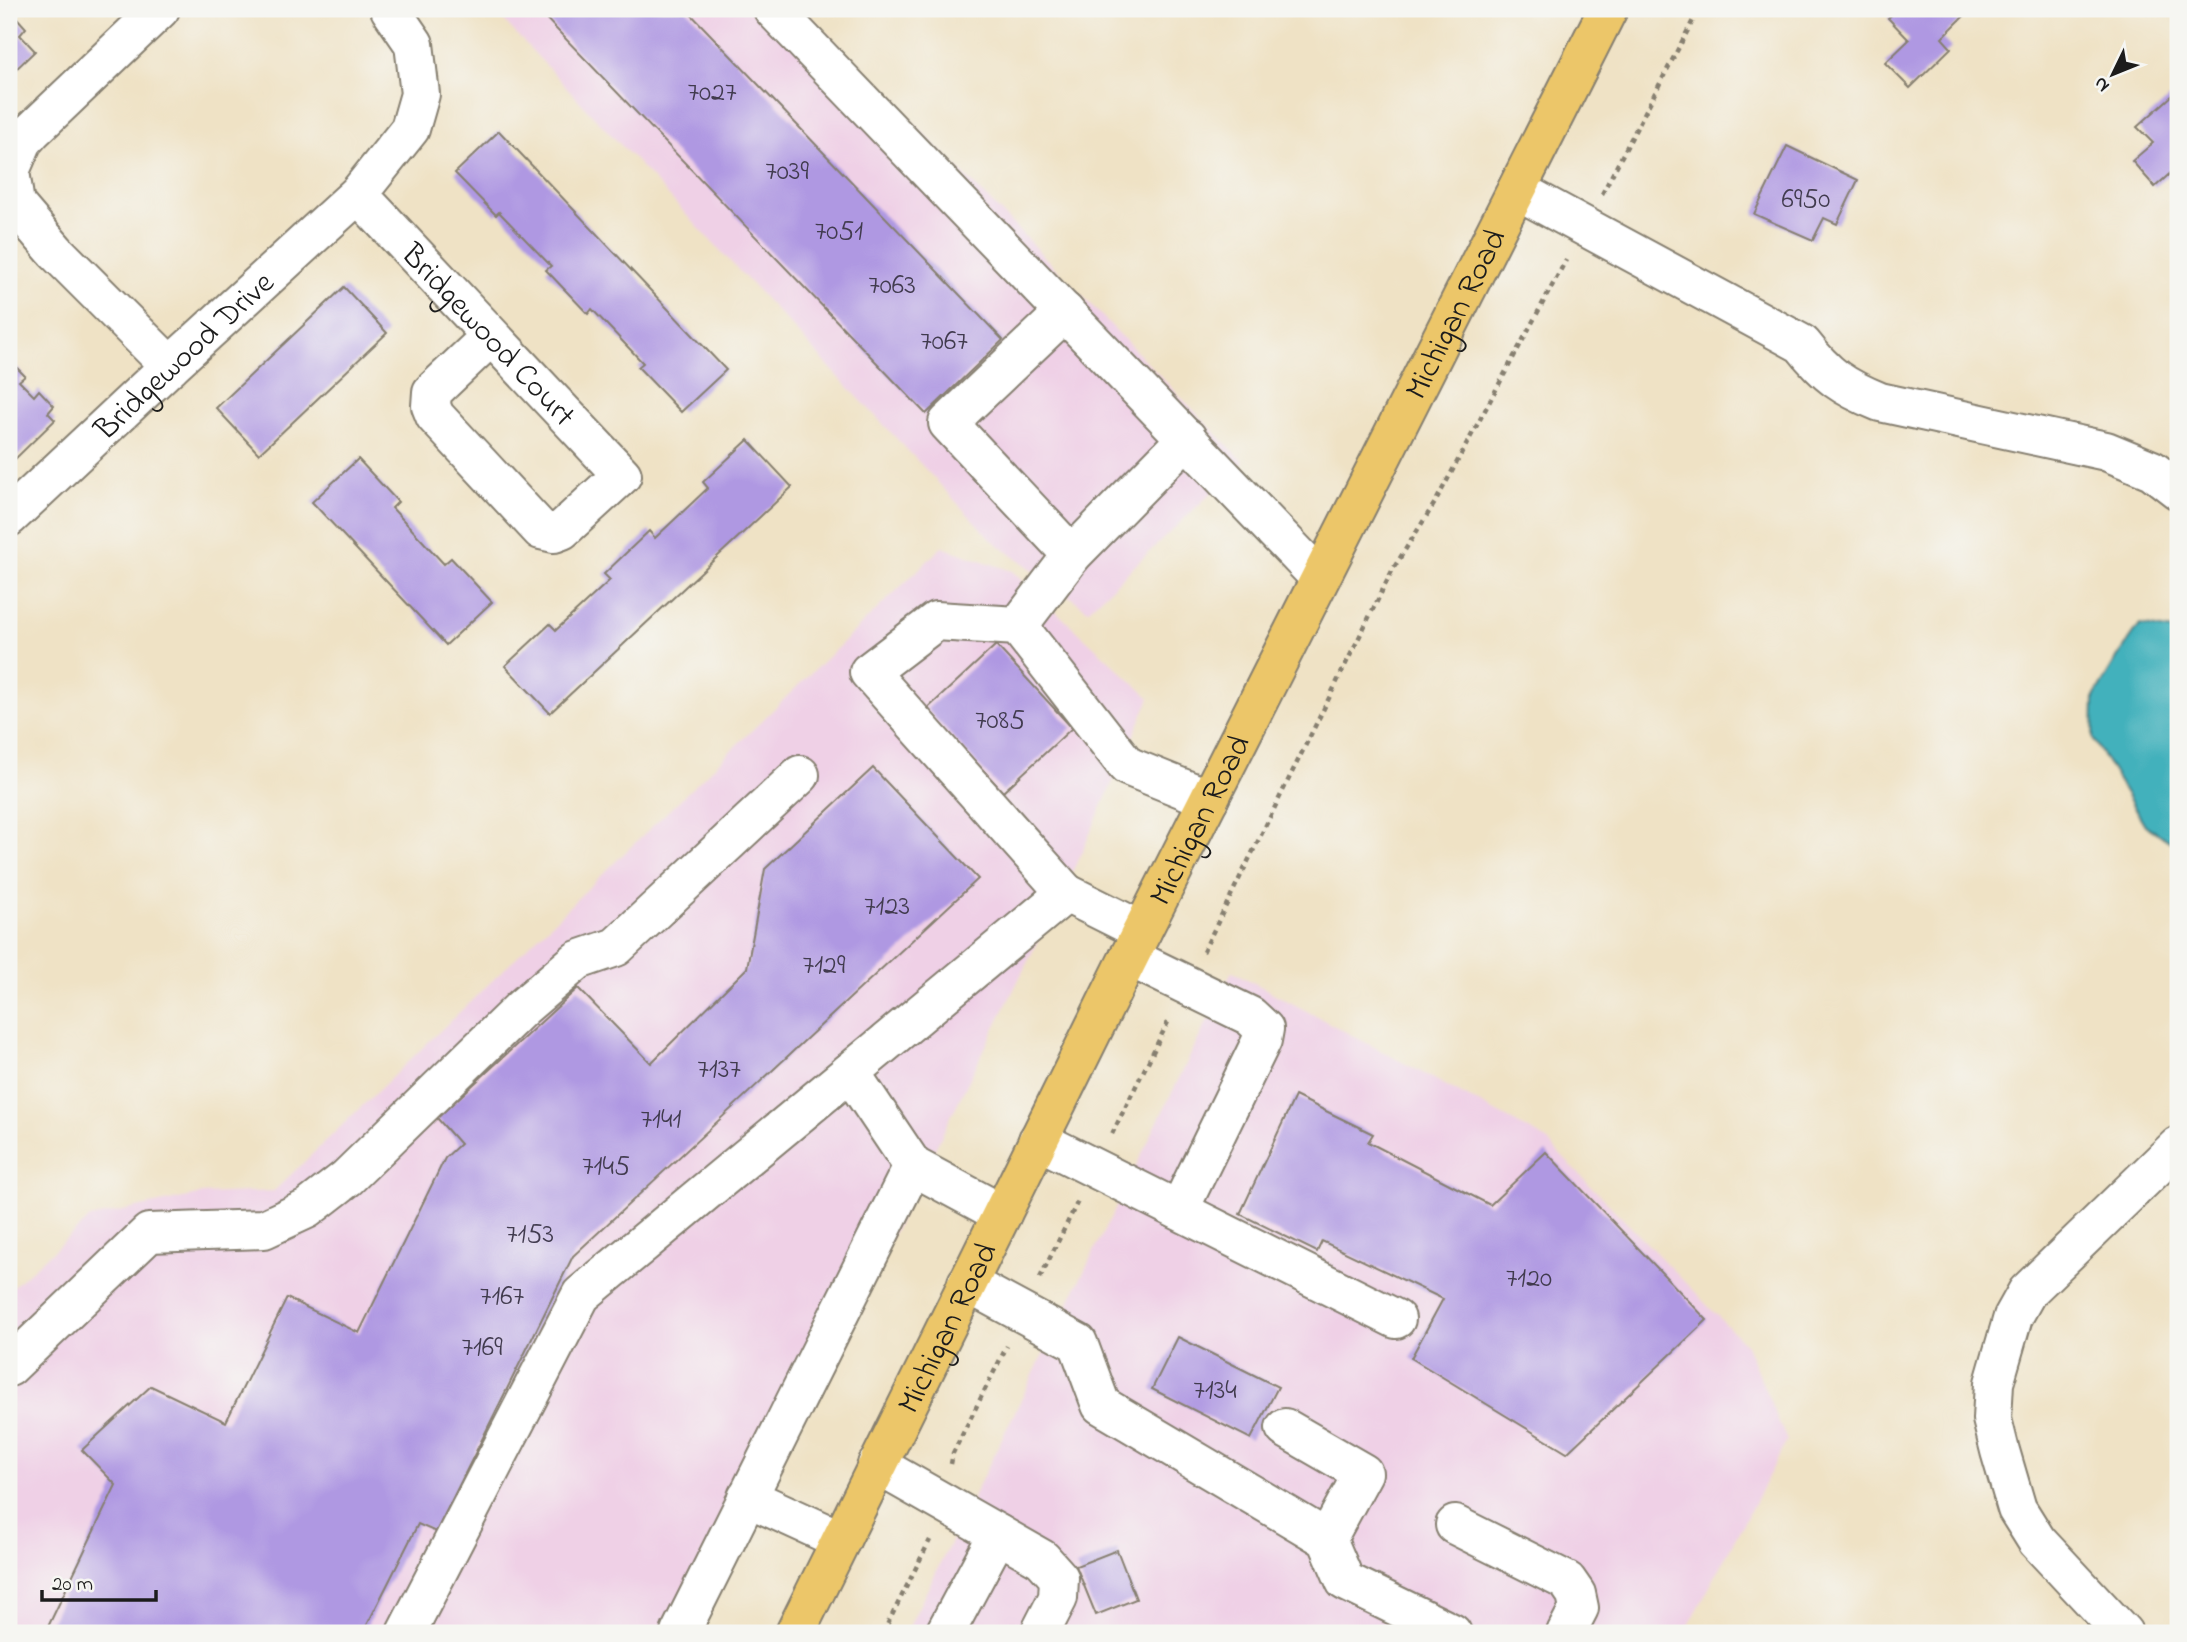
<svg xmlns="http://www.w3.org/2000/svg" width="2187" height="1642" viewBox="0 0 2187 1642" font-family="'Indie Flower',sans-serif">
<rect width="100%" height="100%" fill="#f6f6f2"/>
<filter id="ink" filterUnits="userSpaceOnUse"><feTurbulence type="fractalNoise" baseFrequency=".0143" numOctaves="2"/><feDisplacementMap in="SourceGraphic" scale="14" xChannelSelector="R" yChannelSelector="G"/><feConvolveMatrix kernelMatrix="1 2 1 2 8 2 1 2 1" color-interpolation-filters="sRGB"/></filter>
<filter id="wash" filterUnits="userSpaceOnUse"><feTurbulence type="fractalNoise" baseFrequency=".00686" numOctaves="4" result="noise"/><feDisplacementMap in="SourceGraphic" scale="28" xChannelSelector="R" yChannelSelector="G"/><feGaussianBlur stdDeviation="1.57" result="paint"/><feColorMatrix in="noise" values="0 0 0 0 0 0 0 0 0 0 0 0 0 0 0 0 0 1.4 0 .05"/><feComposite in="paint" operator="in"/></filter>
<g filter="url(#wash)">
<rect width="100%" height="100%" fill="#efe2c5"/>
<path fill="#efd0e6" d="M493 9H803L1244 462 1088 610 992 540Z
M942 547 1012 571 1150 698 1081 854 695 1633H9V1290L90 1218 202 1194 274 1191Z
M1232 971 1544 1138 1746 1345 1787 1441 1685 1633H906Z"/>
<path fill="#42b1bc" stroke="#2f666c" stroke-width="2" d="M2140 625 2178 632V847L2145 825 2093 739 2094 697 2119 655Z"/>
<g id="blocks">
<path fill="#af98e2" d="M9 9 26 28 20 35 35 51 9 76Z
M537 9H686L1003 340 926 414Z
M1898 9H1971L1942 38 1951 48 1910 88 1885 63 1909 40 1888 18Z
M2174 94 2178 99V173L2175 169 2155 187 2132 161 2153 143 2137 127Z
M499 131 726 370 681 412 638 367 643 363 592 309 588 314 546 270 551 266 499 212 496 215 455 173Z
M1787 146 1858 180 1837 224 1824 218 1813 240 1754 214Z
M344 287 387 333 259 454 216 408Z
M11 362 25 376 19 381 34 396 39 390 54 406 48 413 55 420 10 464 9 363Z
M748 440 792 487 550 713 505 666 550 624 556 630 610 580 604 574 649 531 655 538 708 488 703 482Z
M358 459 398 502 392 508 444 564 451 558 492 602 446 645 312 502Z
M996 645 1072 728 1003 792 927 709Z
M873 768 978 879 573 1256 436 1532 418 1524 363 1633H45L116 1485 82 1450 151 1386 226 1422 287 1298 359 1333 445 1158 460 1144 437 1118 578 988 651 1063 747 968 765 869Z
M1295 1096 1373 1134 1368 1142 1490 1205 1546 1152 1707 1320 1567 1453 1411 1358 1443 1299 1322 1241 1317 1252 1240 1214Z
M1178 1337 1278 1387 1251 1439 1152 1389Z
M1117 1550 1136 1599 1096 1615 1076 1566Z"/>
</g>
</g>
<g filter="url(#ink)">
<use href="#blocks" fill-opacity="0" stroke="#867f70" stroke-width="2"/>
<g fill="none" stroke-linecap="round" stroke-linejoin="round">
<g stroke="#867f70" stroke-width="42">
<g id="minor">
<path d="M160 9 32 131 23 141 10 171 15 204 56 252 170 366"/>
<path d="M773 9 1320 578"/>
<path d="M1517 190 1802 344C1827 376 1843 387 1880 402L2106 451 2152 470 2178 490"/>
<path id="s1" d="M358 194 622 475 562 530 554 533 541 530 435 416 431 406 432 392 491 336"/>
<path id="s2" d="M9 517 170 366 358 194 410 129 420 94 414 44 390 9"/>
<path d="M1072 555 1187 438"/>
<path d="M1018 626 1072 555 948 423 1065 312"/>
<path d="M1066 893 869 672 936 621 1018 626 1127 766 1209 799"/>
<path d="M1129 957 1250 1016 1264 1029 1262 1040 1179 1210"/>
<path d="M850 1072 913 1166 1002 1214"/>
<path d="M1038 1140 1396 1319"/>
<path d="M967 1283 1078 1343 1101 1405 1327 1539 1345 1581 1452 1633"/>
<path d="M9 1367 149 1233 264 1229 307 1209 347 1178 523 1007 578 960 616 947 800 775"/>
<path d="M1285 1428 1363 1473 1327 1539"/>
<path d="M877 1465 1042 1559 1059 1578 1058 1598 1040 1633"/>
<path d="M747 1497 841 1540"/>
<path d="M1455 1525 1567 1581 1576 1594 1579 1608 1566 1633"/>
<path d="M406 1633 581 1295 1066 893 1142 931"/>
<path d="M680 1633 913 1166"/>
<path d="M945 1633 998 1534"/>
<path d="M2123 1633 2037 1541 2017 1509 2000 1451 1992 1419 1994 1383 2013 1317 2027 1292 2178 1146"/>
</g>
</g>
<g stroke="#867f70" stroke-width="42">
<g id="major">
<path id="s3" d="M795 1633 1129 957 1608 9"/>
</g>
</g>
<path stroke="#867f70" stroke-width="4.5" stroke-dasharray="5 5" stroke-linecap="butt" d="M1602 194 1699 9
M1203 952 1393 569 1436 501 1566 260
M1112 1134 1169 1020
M1040 1278 1078 1201
M951 1464 953 1453 1007 1346
M883 1633 930 1540"/>
<use href="#minor" stroke="#fff" stroke-width="38"/>
<use href="#major" stroke="#ecc669" stroke-width="38"/>
</g>
</g>
<g text-anchor="middle" stroke-width="5" stroke-linejoin="round" paint-order="stroke">
<g font-size="28" fill="#413b4e">
<text x="712" y="100">7027</text>
<text x="787" y="179">7039</text>
<text x="1806" y="207">6950</text>
<text x="839" y="239">7051</text>
<text x="892" y="293">7063</text>
<text x="944" y="349">7067</text>
<text x="1000" y="728">7085</text>
<text x="887" y="914">7123</text>
<text x="824" y="973">7129</text>
<text x="719" y="1077">7137</text>
<text x="661" y="1127">7141</text>
<text x="606" y="1174">7145</text>
<text x="530" y="1242">7153</text>
<text x="1529" y="1286">7120</text>
<text x="502" y="1304">7167</text>
<text x="482" y="1355">7169</text>
<text x="1215" y="1398">7134</text>
</g>
<g font-size="32" fill="#1c1c1c" stroke="#f6f6f2">
<text dy="11" stroke="none"><textPath href="#s3" startOffset="1475">Michigan Road</textPath></text>
<text dy="11" stroke="none"><textPath href="#s1" startOffset="192">Bridgewood Court</textPath></text>
<text dy="11" stroke="none"><textPath href="#s2" startOffset="238">Bridgewood Drive</textPath></text>
<text dy="11" stroke="none"><textPath href="#s3" startOffset="908">Michigan Road</textPath></text>
<text dy="11" stroke="none"><textPath href="#s3" startOffset="341">Michigan Road</textPath></text>
</g>
</g>
<rect width="2187" height="1642" fill="none" stroke="#f6f6f2" stroke-width="35"/>
<g transform="translate(2113 74) rotate(227)" stroke="#f6f6f2" stroke-width="5" paint-order="stroke">
<path d="M0-5L12 26L0 18L-12 26Z" fill="#1c1c1c"/>
<text y="-10" font-size="19" font-weight="bold" text-anchor="middle" fill="#1c1c1c">N</text>
</g>
<path d="M42 1590v10h114v-10" fill="none" stroke="#1c1c1c" stroke-width="3.5"/>
<text x="52" y="1590" font-size="21" fill="#1c1c1c" stroke="#f6f6f2" stroke-width="5" paint-order="stroke">20 m</text>
</svg>
